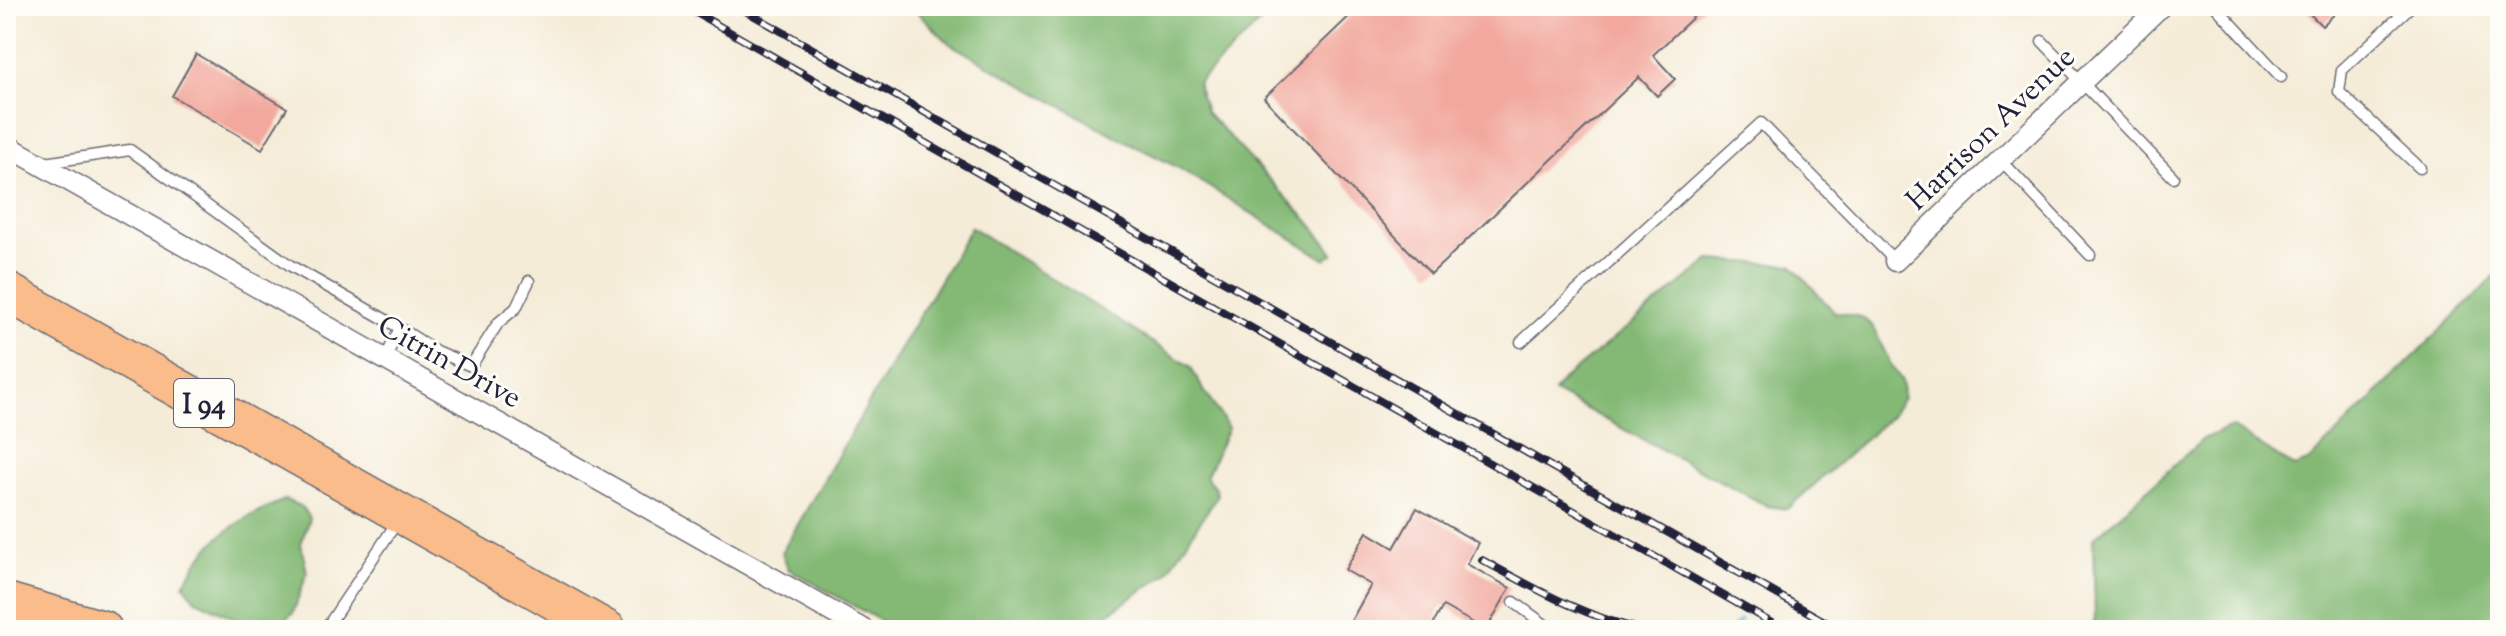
<svg xmlns="http://www.w3.org/2000/svg" width="2506" height="636" viewBox="0 0 2506 636" font-family="'Sorts Mill Goudy',serif">
<rect width="100%" height="100%" fill="#fdfcf7"/>
<filter id="ink" filterUnits="userSpaceOnUse"><feTurbulence type="fractalNoise" baseFrequency=".0125" numOctaves="2"/><feDisplacementMap in="SourceGraphic" scale="16" xChannelSelector="R" yChannelSelector="G"/><feConvolveMatrix kernelMatrix="1 2 1 2 8 2 1 2 1" color-interpolation-filters="sRGB"/></filter>
<filter id="wash" filterUnits="userSpaceOnUse"><feTurbulence type="fractalNoise" baseFrequency=".006" numOctaves="4" result="noise"/><feDisplacementMap in="SourceGraphic" scale="32" xChannelSelector="R" yChannelSelector="G"/><feGaussianBlur stdDeviation="1.8" result="paint"/><feColorMatrix in="noise" values="0 0 0 0 0 0 0 0 0 0 0 0 0 0 0 0 0 1.4 0 .05"/><feComposite in="paint" operator="in"/></filter>
<g filter="url(#wash)">
<rect width="100%" height="100%" fill="#f5ecd8"/>
<path fill="#83b975" stroke="#526e58" stroke-width="2" d="M911 6H1278L1197 83 1206 112 1312 225 1334 254 1325 259 1177 167 1106 131 950 44Z
M971 227 1191 367C1201 390 1216 406 1228 428L1206 477 1216 489 1217 496 1166 574 1111 612 1099 630H897L788 569 782 552Z
M1710 260 1792 265 1834 312 1861 317 1872 325 1892 367 1902 381 1903 398 1889 418 1787 509 1767 506 1554 392 1564 379Z
M2500 271V630H2090L2095 619 2093 539 2203 439 2232 427 2294 467 2308 462Z
M285 500 301 506 309 518 301 544 307 573 293 613 276 626 257 629 196 600 184 585C207 539 238 518 285 500Z"/>
<g fill="none" stroke-linecap="round" stroke-linejoin="round">
<path stroke="#6cbde7" stroke-width="5" d="M1731 630 1740 621"/>
</g>
<g id="blocks">
<path fill="#f2a89d" d="M1360 6H1705L1653 55 1675 79 1657 96 1639 77 1431 274 1264 98Z
M2302 6H2343L2322 26Z
M196 54 287 108 262 149 172 96Z
M1417 508 1478 543 1467 564 1510 588 1486 630 1443 606 1430 630H1346L1371 585 1345 570 1367 532 1394 548Z"/>
</g>
</g>
<g filter="url(#ink)">
<use href="#blocks" fill-opacity="0" stroke="#6c6972" stroke-width="2"/>
<g fill="none" stroke-linecap="round" stroke-linejoin="round">
<g stroke="#6c6972" stroke-width="13">
<path id="service" d="M2215 6 2281 77
M2411 6 2342 70 2339 92 2420 168
M2042 41 2173 177
M2000 159 2090 255
M45 163 130 150 291 266 400 328 385 359
M400 328 436 351 471 366 498 323 516 308 529 281
M1521 342 1761 123 1895 261
M1514 602 1552 630
M325 630 399 519"/>
</g>
<g stroke="#6c6972" stroke-width="23">
<path id="minor" d="M6 145 864 630
M1895 261 2161 6"/>
</g>
<g stroke="#6c6972" stroke-width="41">
<path id="motorway" d="M6 291 607 630
M6 602 103 630"/>
</g>
<use href="#service" stroke="#fff" stroke-width="10"/>
<use href="#minor" stroke="#fff" stroke-width="20"/>
<use href="#motorway" stroke="#f9bc8a" stroke-width="38"/>
<g stroke="#22223b" stroke-width="8">
<path id="rail" d="M684 6 1784 630
M737 6 1840 630
M1482 560C1538 590 1580 615 1643 630"/>
</g>
<use href="#rail" stroke="#fdfcf7" stroke-width="5" stroke-dasharray="15" stroke-linecap="butt"/>
</g>
</g>
<g text-anchor="middle" stroke-width="6" stroke-linejoin="round" paint-order="stroke">
<rect fill="#fdfcf7" stroke="#646373" stroke-width="2" x="174" y="379" width="60" height="48" rx="6"/>
<g font-size="28" font-weight="bold" fill="#22223b">
<text x="204" y="413">I 94</text>
</g>
<g font-size="30" fill="#22223b" stroke="#fdfcf7">
<text transform="translate(1990 128) rotate(-44)" y="10">Harrison Avenue</text>
<text transform="translate(450 361) rotate(29)" y="10">Citrin Drive</text>
</g>
</g>
<rect width="2506" height="636" fill="none" stroke="#fdfcf7" stroke-width="32"/>
</svg>
